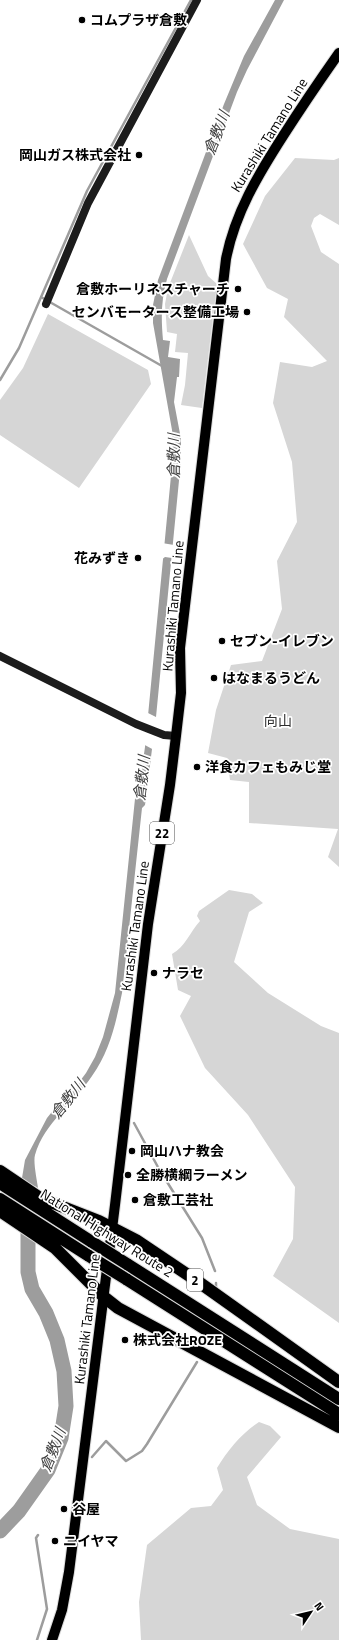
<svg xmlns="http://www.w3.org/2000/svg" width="339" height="1640" viewBox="0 0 339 1640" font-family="'Titillium Web','Noto Sans JP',sans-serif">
<rect width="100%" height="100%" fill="#fff"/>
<path fill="#d6d6d6" d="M295 158 334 160 339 158V225L320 214 314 218 311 226 321 252 339 264V867L328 857 338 829 249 823V782L230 780 227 758 208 753 216 710 231 665 262 661 282 609 277 561 297 522 292 462 273 403 280 362 312 367 327 361 284 317 288 299 267 288 243 244 265 196Z
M189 235 208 276 217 284 202 408 181 405 185 385 188 353 175 352 177 334 167 332 165 304 168 288Z
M48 314 148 370 151 384 79 488 0 435V400L23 368Z
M229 890 252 894 263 903 249 912 234 962 268 993 321 1026 339 1033V1323L273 1276 293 1239 295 1187 248 1115 205 1068 180 1016 191 996 178 990 172 954C185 947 190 932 200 921L197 916 199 911Z
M259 1422 270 1426 281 1437 247 1477 257 1505 290 1529 339 1539V1640H141L139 1602 147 1545 191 1508 211 1506 223 1490 217 1468C228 1450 241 1434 259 1422Z"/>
<path fill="#9d9d9d" d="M275 0H284L247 70 237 92 167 279C161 300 161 318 163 340L170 341 168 357 180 359 179 377H177L174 402 181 439V460L156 717 145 805 142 808 122 993C116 1022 110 1051 92 1076 75 1102 44 1123 35 1155 33 1162 37 1180 38 1188L22 1178 25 1160 47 1118 59 1103 71 1093 86 1073 95 1057 103 1037 115 993 136 789 141 775 145 747 173 455 172 430 153 323V305L158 280 224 104 244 56Z"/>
<path fill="#fff" d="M162 543 174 545 172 558 165 557 161 560Z
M146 712 158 718 154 750 143 744Z"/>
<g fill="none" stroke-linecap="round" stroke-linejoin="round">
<path stroke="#9d9d9d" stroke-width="2.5" d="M41 297 162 366
M0 380 19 348 87 191 191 0
M134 1123 159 1169 202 1238 215 1271
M216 1287V1283
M92 1457 106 1441 126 1461 142 1451 147 1444 197 1362
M37 1640 47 1609 36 1538 38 1535"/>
<path stroke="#9d9d9d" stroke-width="15" d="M0 1531 19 1511 48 1470 61 1438 66 1406 64 1371 57 1340 46 1313 32 1289 28 1272V1188"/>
<g stroke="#dbdbdb" stroke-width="12">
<path id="primary" d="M52 1640 62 1610 69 1572 115 1205 148 924 170 785 176 736 181 693 180 648 226 259C235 213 258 175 283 136 301 108 320 80 339 53"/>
</g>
<g stroke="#dbdbdb" stroke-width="14">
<path id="highway" d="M0 1171 40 1198 99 1221 136 1240 200 1283 339 1382
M0 1183 92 1242
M0 1199 89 1256
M0 1211 55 1248 104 1297 118 1308 339 1427
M127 1264 339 1399
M126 1279 339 1414"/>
</g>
<path stroke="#1c1c1c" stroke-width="8" d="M46 304 88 203 197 0
M0 656 136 724 164 735 176 736"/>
<use href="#primary" stroke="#000" stroke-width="10"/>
<use href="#highway" stroke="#000" stroke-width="12"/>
<g stroke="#dbdbdb" stroke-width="14" stroke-linecap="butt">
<path id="highway-bridge" d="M92 1242 127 1264
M89 1256 126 1279"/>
</g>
<use href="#highway-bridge" stroke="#000" stroke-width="12"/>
</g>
<g fill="#000" stroke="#fff" stroke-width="1.5">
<circle cx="82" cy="20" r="4"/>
<circle cx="139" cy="155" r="4"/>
<circle cx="238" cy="289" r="4"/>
<circle cx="247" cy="312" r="4"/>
<circle cx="138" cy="558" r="4"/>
<circle cx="222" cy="641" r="4"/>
<circle cx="214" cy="678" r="4"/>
<circle cx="197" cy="767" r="4"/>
<circle cx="154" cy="973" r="4"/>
<circle cx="132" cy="1151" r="4"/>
<circle cx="128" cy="1175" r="4"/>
<circle cx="135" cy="1200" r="4"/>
<circle cx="125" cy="1340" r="4"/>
<circle cx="64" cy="1509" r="4"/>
<circle cx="55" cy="1541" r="4"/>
</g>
<g text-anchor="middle" stroke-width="3.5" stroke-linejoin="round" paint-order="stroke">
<g fill="#fff" stroke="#4c4c4c" stroke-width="1">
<rect x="150" y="822" width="24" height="22" rx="3"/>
<rect x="187" y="1269" width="16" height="22" rx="3"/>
</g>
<g font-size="13" font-weight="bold" fill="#000">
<text x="162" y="838">22</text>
<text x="195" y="1285">2</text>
</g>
<g font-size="14" font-weight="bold" fill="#000" stroke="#fff" text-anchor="start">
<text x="90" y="25">コムプラザ倉敷</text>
<text x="131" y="160" text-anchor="end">岡山ガス株式会社</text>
<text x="230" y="294" text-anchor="end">倉敷ホーリネスチャーチ</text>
<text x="239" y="317" text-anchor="end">センバモータース整備工場</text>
<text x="130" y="563" text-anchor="end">花みずき</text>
<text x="230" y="646">セブン-イレブン</text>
<text x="222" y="683">はなまるうどん</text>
<text x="205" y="772">洋食カフェもみじ堂</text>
<text x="162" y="978">ナラセ</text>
<text x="140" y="1156">岡山ハナ教会</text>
<text x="136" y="1180">全勝横綱ラーメン</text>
<text x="143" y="1205">倉敷工芸社</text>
<text x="133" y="1345">株式会社ROZE</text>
<text x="72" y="1514">谷屋</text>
<text x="63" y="1546">ニイヤマ</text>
</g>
<g font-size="14" fill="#000" stroke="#fff">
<text transform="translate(269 135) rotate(-58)" y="5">Kurashiki Tamano Line</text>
<text transform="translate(173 606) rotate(-85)" y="5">Kurashiki Tamano Line</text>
<text transform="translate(135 926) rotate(-82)" y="5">Kurashiki Tamano Line</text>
<text transform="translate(107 1233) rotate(32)" y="5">National Highway Route 2</text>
<text transform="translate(87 1319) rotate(-83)" y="5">Kurashiki Tamano Line</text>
</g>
<g font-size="14" fill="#2d2d2d" stroke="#fff">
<text x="278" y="726">向山</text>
</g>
<g font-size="15" font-style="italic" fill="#3e3e3e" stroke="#fff">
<text transform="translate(217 133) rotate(-69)" y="5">倉敷川</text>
<text transform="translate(174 456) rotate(-90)" y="5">倉敷川</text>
<text transform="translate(142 778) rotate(-84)" y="5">倉敷川</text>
<text transform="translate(68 1099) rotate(-51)" y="5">倉敷川</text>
<text transform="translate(53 1450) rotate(-69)" y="5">倉敷川</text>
</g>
</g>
<g transform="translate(311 1612) rotate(55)" stroke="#ffffff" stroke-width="3" paint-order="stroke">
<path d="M0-3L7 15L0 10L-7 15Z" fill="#000000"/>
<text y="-6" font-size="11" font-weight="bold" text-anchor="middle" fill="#000000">N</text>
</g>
</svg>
